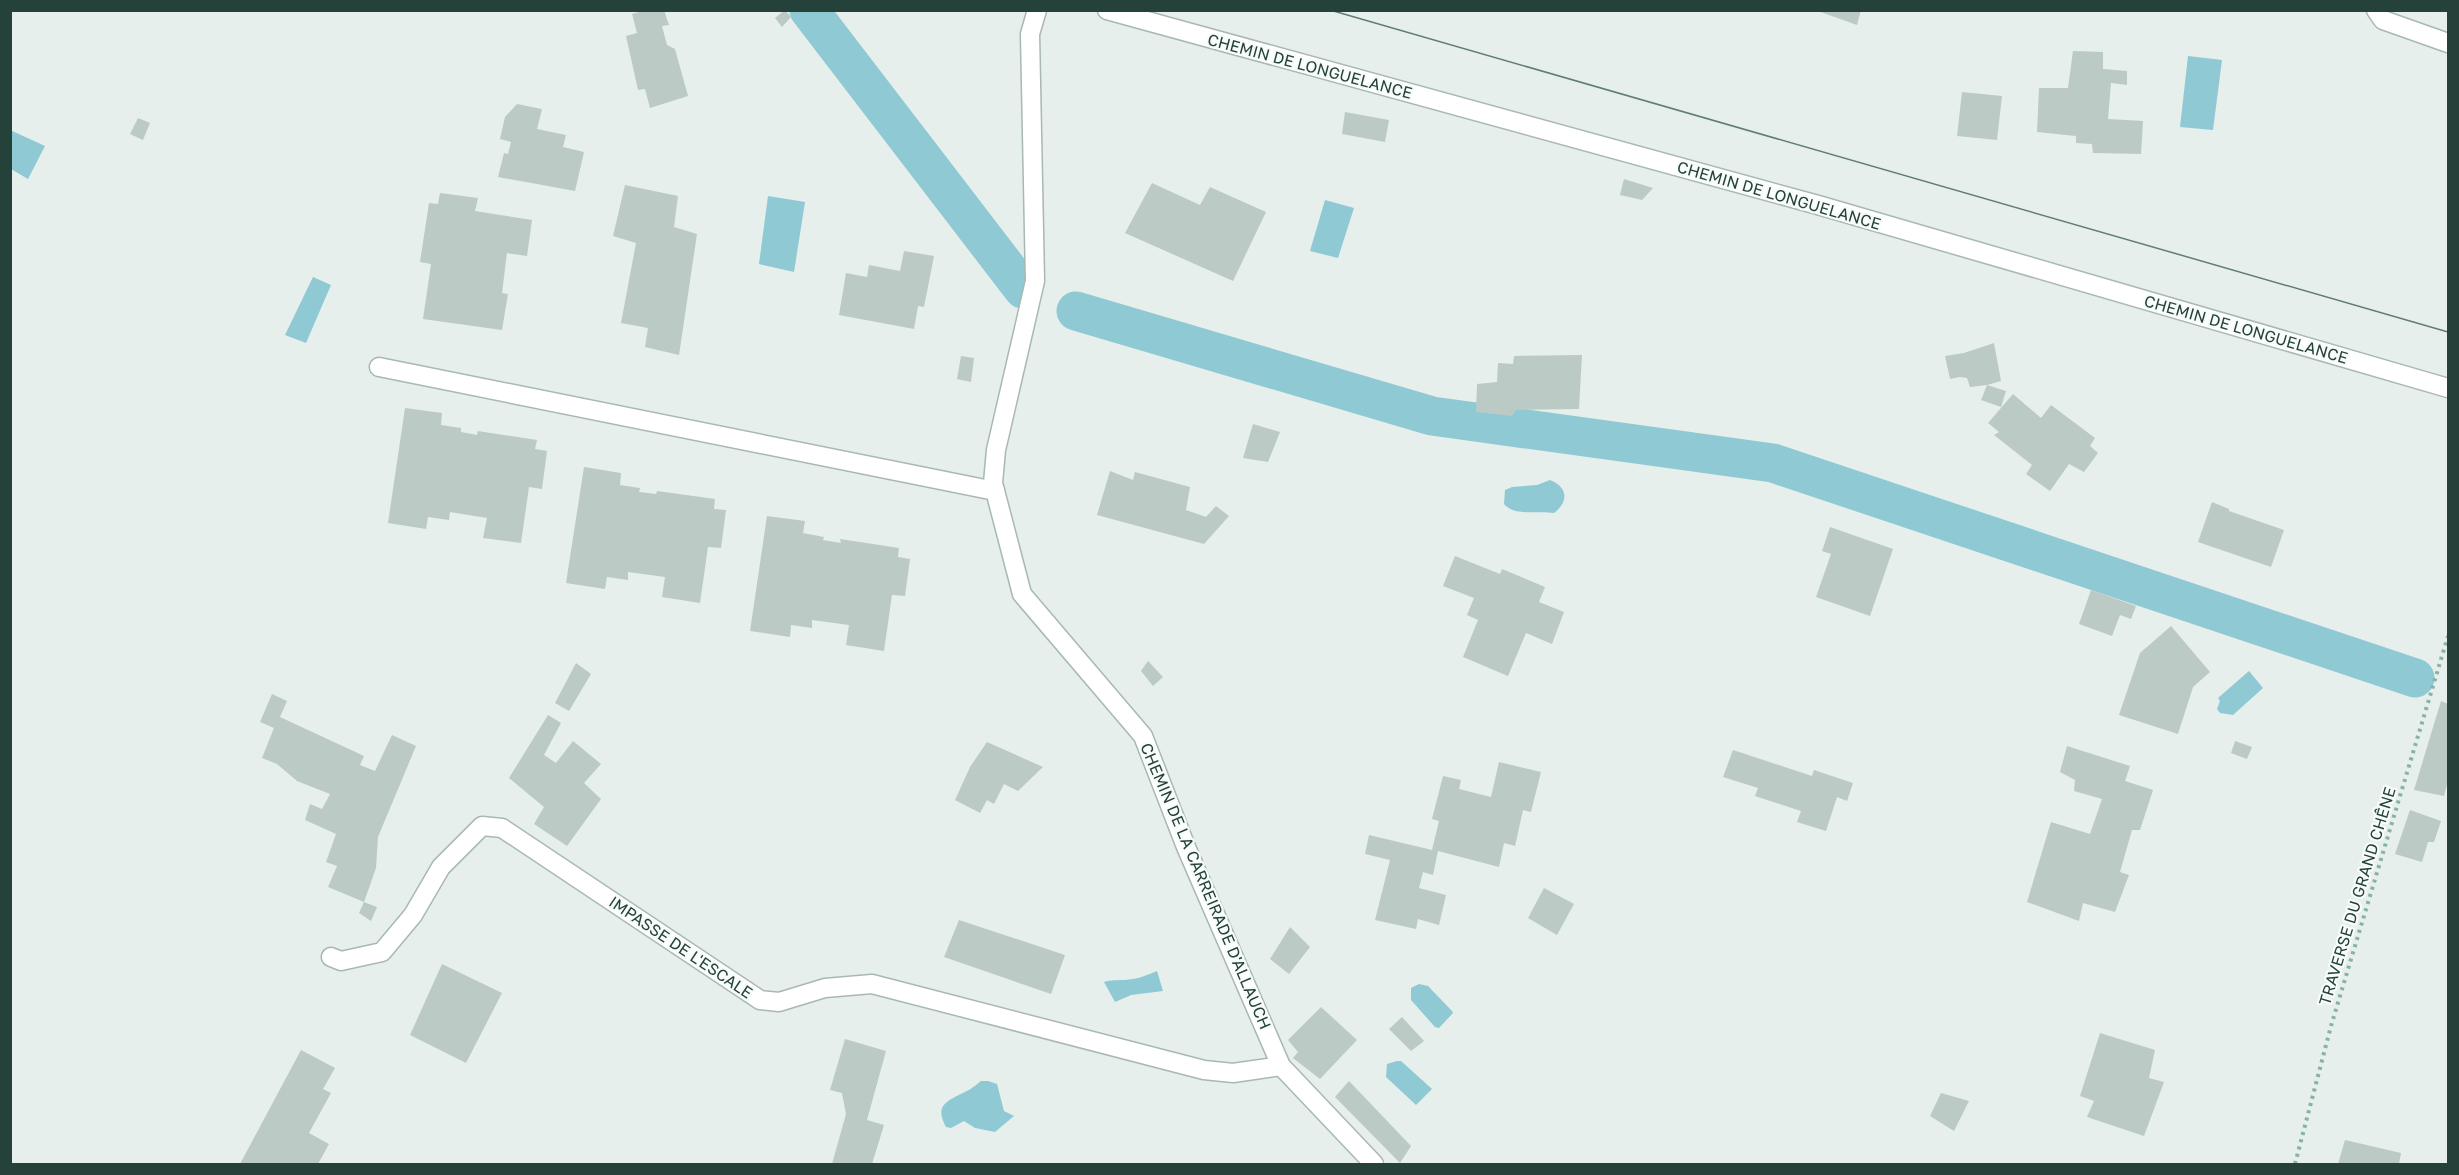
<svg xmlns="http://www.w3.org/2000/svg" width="2459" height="1175" viewBox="0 0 2459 1175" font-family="'Golos Text',sans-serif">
<rect width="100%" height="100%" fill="#e6efeb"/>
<path fill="#8ec9d4" d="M2188 56 2222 60 2213 130 2180 127Z
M10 130 45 146 28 179 11 169Z
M768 196 805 202 794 272 759 264Z
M1325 200 1354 208 1338 258 1310 251Z
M313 277 331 285 306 343 285 335Z
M1550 480C1568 487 1569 502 1554 513 1538 510 1515 517 1504 504L1505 490 1512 487 1537 485Z
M2249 671 2263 688 2233 715 2220 713 2217 709 2220 701 2218 698Z
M1157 971 1163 991 1131 995 1115 1002 1104 982C1114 979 1122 981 1133 979 1141 978 1149 974 1157 971Z
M1419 984 1428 986 1452 1011 1453 1013 1439 1028 1435 1027 1411 1000V988Z
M1397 1061H1401L1432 1089 1416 1105 1386 1077 1387 1064Z
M981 1081H988L997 1084 1004 1111 1014 1116 995 1132 975 1128 964 1121 951 1128 946 1127C934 1105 947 1101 965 1092 970 1090 976 1085 981 1081Z"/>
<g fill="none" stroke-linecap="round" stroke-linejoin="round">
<path stroke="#8ec9d4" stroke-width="39" d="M809 10 1023 289
M1076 311 1432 416 1773 463 2415 678"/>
</g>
<path fill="#bbcac4" d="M646 10H664L669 25 662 26 667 45 675 49 688 96 650 108 645 89 638 90 626 36 637 33 632 14Z
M785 10 791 17 782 27 775 18Z
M1815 10H1861L1857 25Z
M2073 51 2103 52V69L2127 71V85L2111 83 2108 119 2143 121 2141 154 2093 153 2092 144 2076 143V136L2037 132 2039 88H2068Z
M1962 92 2002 96 1997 140 1957 136Z
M517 104 542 109 537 129 566 135 563 147 584 152 575 191 498 177 504 153 508 154 511 142 500 139 505 117Z
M1345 112 1389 120 1385 142 1342 134Z
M138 118 150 123 143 140 130 134Z
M1624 179 1653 188 1642 200 1620 195Z
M1152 183 1200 205 1210 187 1266 212 1233 281 1125 233Z
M625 185 678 196 674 227 697 234 679 355 645 347 648 328 621 323 636 243 613 236Z
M440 193 478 198 475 211 532 220 527 256 507 253 502 293 508 294 502 330 423 319 431 264 420 262 429 203 438 204Z
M904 251 934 256 924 307 918 306 914 329 839 315 846 273 867 277 869 265 900 271Z
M1994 343 2001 381 1987 385 2006 391 2001 407 1981 400 1987 385 1970 387 1967 378 1960 377 1950 379 1945 356 1964 353Z
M1582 355 1579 409 1516 410 1512 416 1476 412 1477 384 1497 382 1498 363 1513 364 1514 356Z
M961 356 974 358 971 382 957 379Z
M2013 394 2041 418 2051 405 2095 438 2090 446 2098 453 2084 472 2069 464 2050 491 2026 474 2032 465 1994 435 1999 432 1988 423Z
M405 408 442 413 441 425 461 428V432L477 435 478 431 537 440 535 449 547 451 542 489 529 487 521 543 483 538 487 518 450 512 449 520 428 517 426 529 388 523Z
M1253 424 1280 432 1268 462 1243 458Z
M584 467 621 473 620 485 640 488 639 492 656 494 657 491 715 499 714 509 726 510 721 548 708 547 700 603 662 597 665 577 628 572V580L607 577 605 589 566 583Z
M1110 471 1133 480 1135 472 1190 487 1186 510 1206 517 1216 506 1229 516 1204 544 1097 515Z
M2212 502 2229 509V511L2284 530 2271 567 2198 542Z
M767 516 805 521 803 533 824 537 823 540 841 543 840 539 899 548 898 557 910 559 905 596 892 595 884 651 846 645 849 625 812 620V628L791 625 790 637 750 631Z
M1830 527 1893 549 1870 616 1816 597 1831 554 1822 551Z
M1455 556 1500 574 1502 569 1545 587 1539 602 1564 612 1552 644 1526 633 1508 676 1463 657 1478 620 1467 615 1474 598 1443 586Z
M2091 590 2136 606 2131 619 2120 615 2112 636 2079 624Z
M2171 626 2210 672 2193 687 2178 734 2119 715 2140 653Z
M1148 661 1163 677 1153 686 1141 671Z
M576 663 591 674 569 711 555 703Z
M272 694 287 701 280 717 364 756 360 765 375 771 392 735 416 746 378 837 376 868 364 902 328 887 337 866 326 862 336 834 305 820 310 804 322 809 330 794 297 781 277 764 262 758 274 728 260 722Z
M2441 701 2448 704V781L2444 796 2414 790Z
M548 715 561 723 544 755 556 763 573 741 601 764 584 783 601 799 567 846 534 824 544 807 509 778Z
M2235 741 2252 747 2247 759 2231 753Z
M987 742 1043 767 1018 791 1004 784 994 804 987 800 980 813 955 800 970 767Z
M2067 746 2130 766 2125 781 2153 790 2140 830H2132L2120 872 2129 875 2115 912 2083 903 2079 921 2027 902 2051 822 2090 834 2102 799 2074 791 2075 780 2060 772Z
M1733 750 1812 776 1814 770 1853 783 1847 801 1837 797 1826 831 1797 822 1801 811 1755 796 1758 788 1723 777Z
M1499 762 1541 772 1531 812 1523 810 1515 846 1504 843 1499 867 1438 851 1433 875 1423 872 1419 888 1446 895 1439 925 1418 919 1416 929 1375 920 1390 860 1365 854 1369 835 1432 850 1439 821 1432 819 1443 776 1461 780 1459 789 1491 797Z
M2410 810 2441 821 2434 842H2428L2422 862 2395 854Z
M1544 888 1574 904 1557 935 1528 918Z
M364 902 377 907 371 921 359 913Z
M959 920 1065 955 1051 994 944 957Z
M1290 927 1310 947 1289 974 1270 959Z
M442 964 502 993 466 1063 410 1035Z
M1321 1007 1357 1040 1320 1079 1293 1058 1298 1052 1288 1040Z
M1402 1017 1424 1041 1411 1051 1389 1029Z
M2100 1033 2155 1050 2149 1078 2164 1082 2144 1136 2087 1117 2094 1101 2080 1096Z
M845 1039 886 1051 867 1120 884 1125 872 1164H832L846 1114 842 1093 830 1090Z
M301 1050 335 1068 323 1089 331 1093 309 1133 329 1144 318 1164H240Z
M1349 1081 1411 1146 1400 1163 1335 1097Z
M1941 1093 1969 1101 1954 1131 1930 1116Z
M2345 1140 2401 1153 2399 1164H2338Z"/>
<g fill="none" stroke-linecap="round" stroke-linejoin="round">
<g stroke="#a8b8b2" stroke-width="21">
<path id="minor" d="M2376 10 2383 20 2448 43
M379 367 995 491
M331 957 341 961 382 952 413 915 441 867 482 826 502 828 760 1000 779 1002 825 988 872 984 1204 1070 1233 1073 1281 1066"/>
</g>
<g stroke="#a8b8b2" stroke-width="21">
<path id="tertiary" d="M1037 10 1030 34 1035 281 996 450 993 483 1022 594 1143 736 1186 847 1281 1066 1374 1164
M1107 10 1818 205 2448 388"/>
</g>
<path stroke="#86b3a5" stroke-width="4" stroke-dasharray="3 4.5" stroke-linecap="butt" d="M2295 1164 2331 1026 2448 636"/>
<use href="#minor" stroke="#fff" stroke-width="18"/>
<use href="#tertiary" stroke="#fff" stroke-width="18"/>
<path stroke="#5f7d75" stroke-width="1.5" d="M1330 10 2448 332"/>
</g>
<g text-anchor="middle" stroke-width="4.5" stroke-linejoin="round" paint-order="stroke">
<g font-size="16" fill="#24423a" stroke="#f7fbf9">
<text transform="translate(1310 66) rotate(15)" y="6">CHEMIN DE LONGUELANCE</text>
<text transform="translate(1779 195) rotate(16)" y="6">CHEMIN DE LONGUELANCE</text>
<text transform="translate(2246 329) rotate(16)" y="6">CHEMIN DE LONGUELANCE</text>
<text transform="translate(1206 886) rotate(67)" y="6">CHEMIN DE LA CARREIRADE D'ALLAUCH</text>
<text transform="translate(2357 896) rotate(-73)" y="6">TRAVERSE DU GRAND CHÊNE</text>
<text transform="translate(681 947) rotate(34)" y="6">IMPASSE DE L'ESCALE</text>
</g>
</g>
<rect width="2459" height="1175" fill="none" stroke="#24423a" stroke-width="24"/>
</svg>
